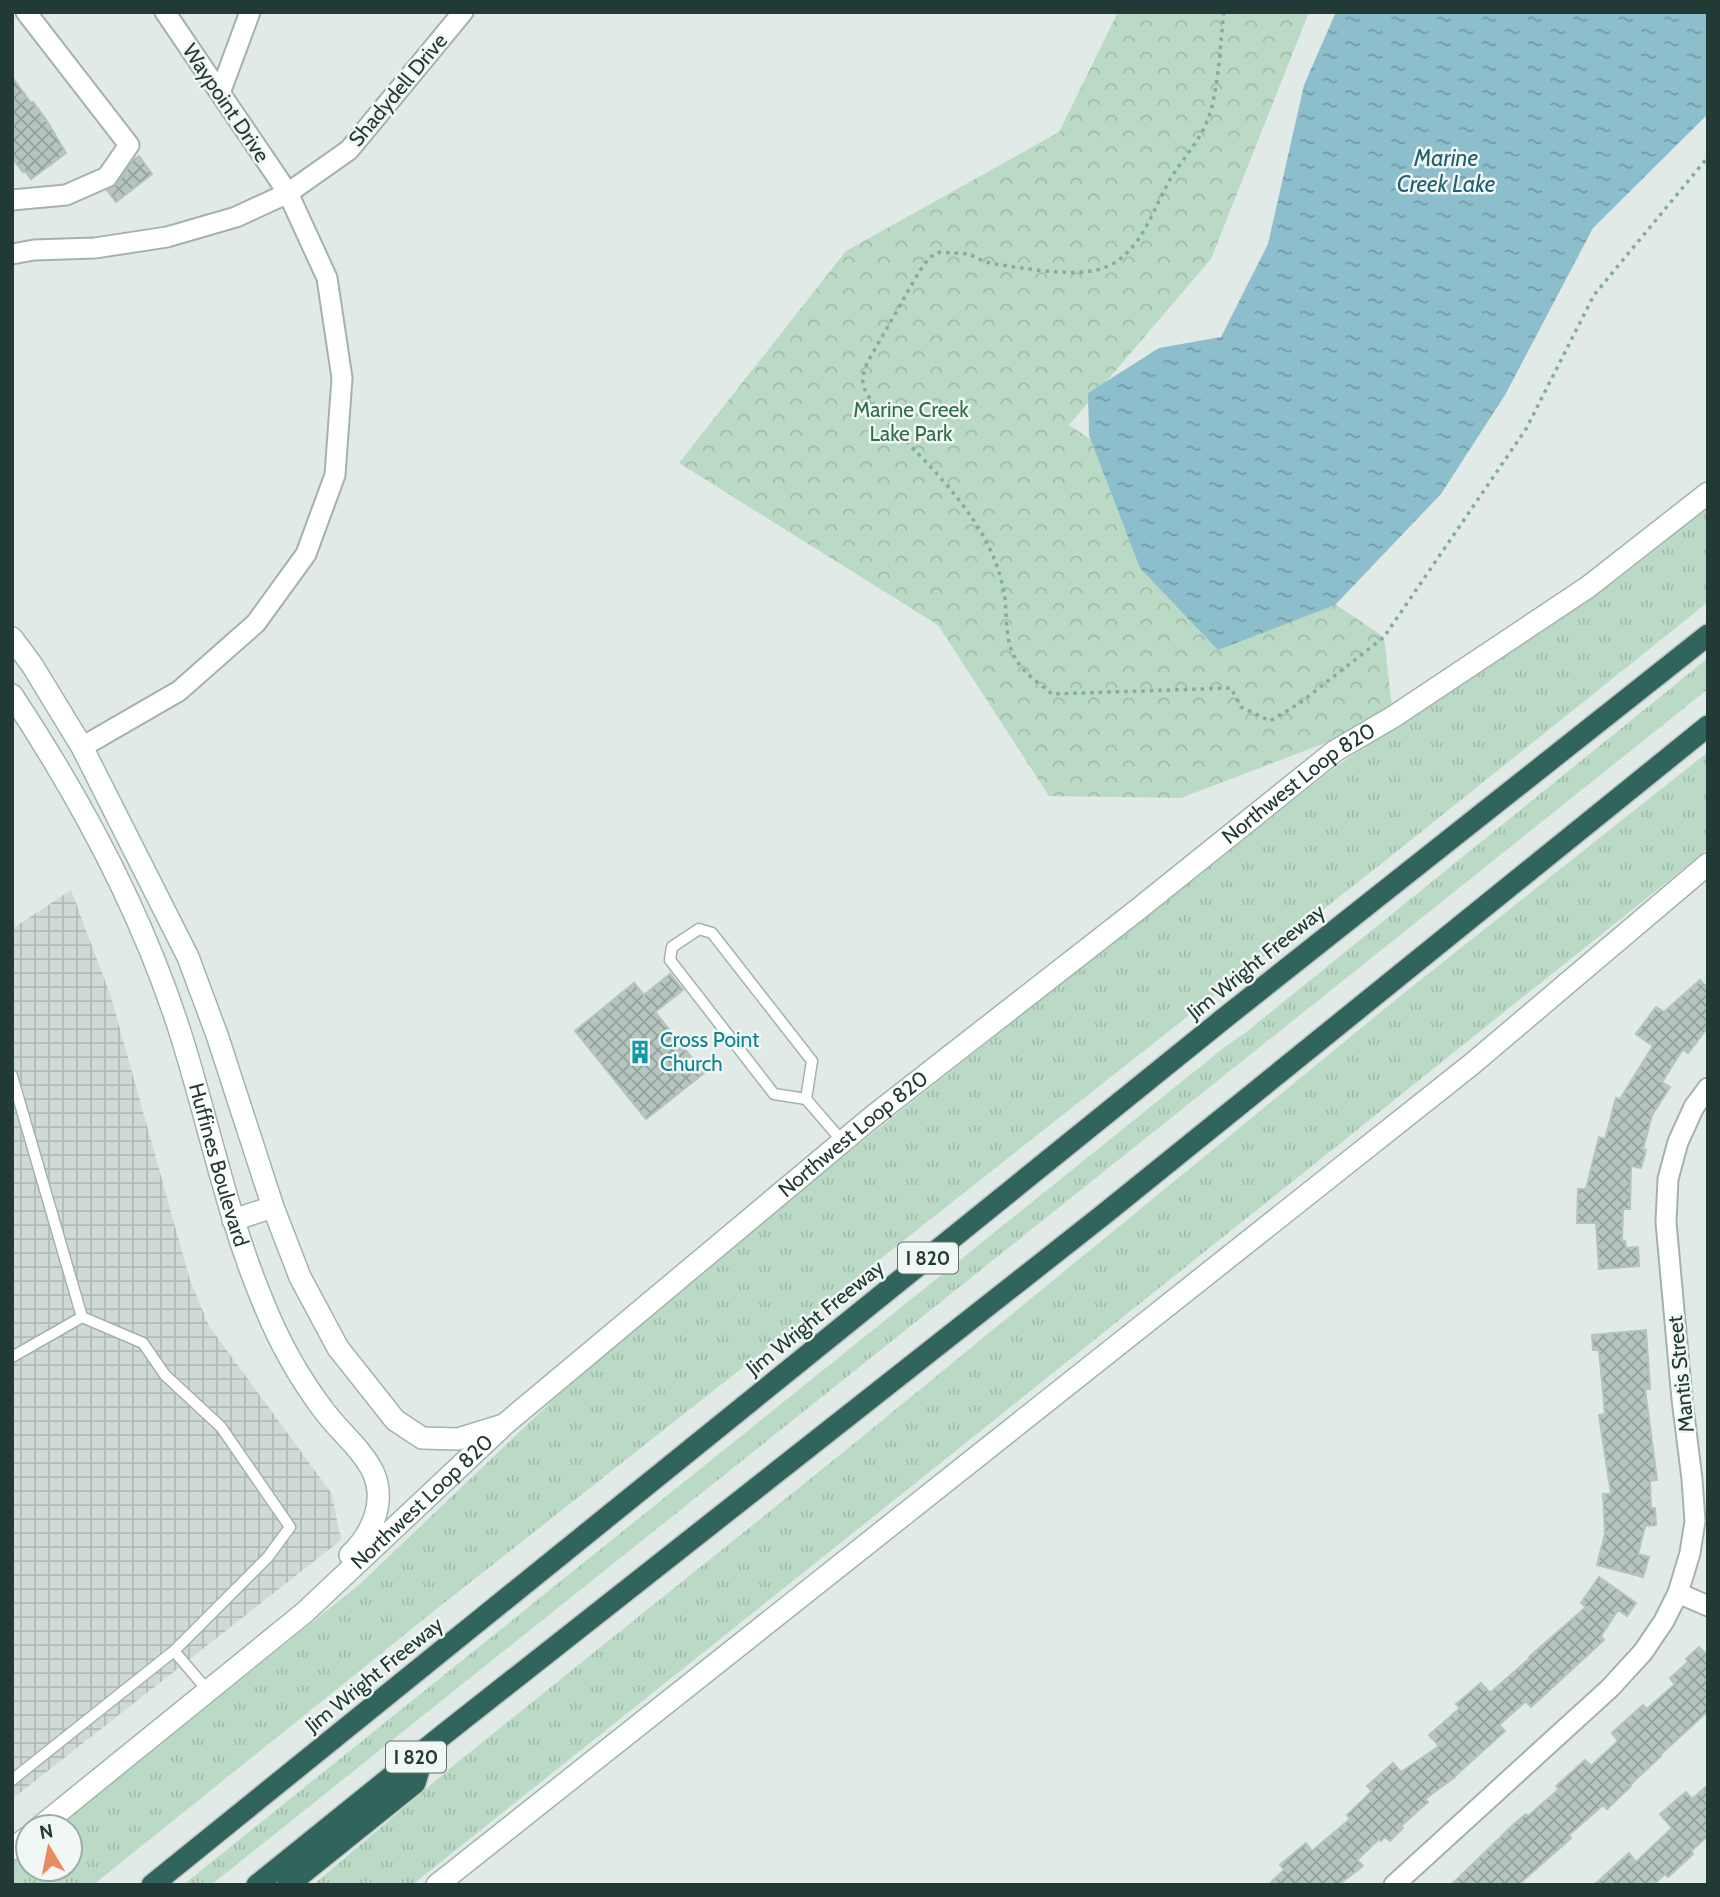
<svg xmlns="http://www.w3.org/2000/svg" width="1720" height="1897" viewBox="0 0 1720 1897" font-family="Cabin,sans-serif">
<defs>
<pattern id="industrial-grid" width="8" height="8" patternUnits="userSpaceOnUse" patternTransform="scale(1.75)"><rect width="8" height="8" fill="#cfdad6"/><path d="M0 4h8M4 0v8" fill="none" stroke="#b1bcb8"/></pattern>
<pattern id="grass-tufts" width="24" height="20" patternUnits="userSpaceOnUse" patternTransform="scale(1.75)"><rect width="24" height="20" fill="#bbdac5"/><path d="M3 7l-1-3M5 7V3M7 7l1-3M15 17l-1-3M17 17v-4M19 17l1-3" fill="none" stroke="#a0bcaa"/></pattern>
<pattern id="park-crowns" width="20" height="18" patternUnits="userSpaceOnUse" patternTransform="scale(1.75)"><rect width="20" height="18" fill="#bbdac5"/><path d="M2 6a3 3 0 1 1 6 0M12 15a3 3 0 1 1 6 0" fill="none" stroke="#a0bcaa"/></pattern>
<pattern id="water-ripples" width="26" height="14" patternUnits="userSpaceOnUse" patternTransform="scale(1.75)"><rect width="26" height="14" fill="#8cbecc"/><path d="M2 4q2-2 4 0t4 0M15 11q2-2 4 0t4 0" fill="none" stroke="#729ba6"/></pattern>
<pattern id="building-cross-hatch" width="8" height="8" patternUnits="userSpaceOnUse" patternTransform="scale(1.75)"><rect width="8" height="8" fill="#b6c5c0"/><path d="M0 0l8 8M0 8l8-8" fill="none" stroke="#94a19d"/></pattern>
</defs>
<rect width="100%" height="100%" fill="#e1eae7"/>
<path fill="url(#industrial-grid)" d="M71 890 111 997 190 1280 209 1326 332 1494 341 1540 12 1799V929Z"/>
<path fill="url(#grass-tufts)" d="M1708 508V602L1391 856 434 1611 93 1885H12V1863L28 1850V1869H70V1827H57L360 1584 600 1355 864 1140 1334 768 1402 722 1480 672 1618 579Z
M1708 658V689L211 1885H183L1226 1046 1245 1033Z
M1708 752V849L873 1517 412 1885H313L454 1765 851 1446 1404 993Z"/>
<path fill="url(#park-crowns)" d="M1118 12H1309L1211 259 1069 425 1384 637 1393 717 1181 798 1049 796 938 625 679 463 846 251 1059 132Z"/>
<path fill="url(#water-ripples)" d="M1336 12H1708V114L1593 228 1505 395 1441 494 1335 605 1218 650 1140 568 1089 435 1088 393 1159 348 1221 337 1268 244 1304 85Z"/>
<path fill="url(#building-cross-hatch)" stroke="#b4c3be" stroke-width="2" d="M12 77 31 103 33 102 45 118 66 153 31 179 25 171 23 172 12 158Z
M139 156 152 174 116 202 107 190 117 184 133 160Z
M670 974 683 990 655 1012 704 1073 646 1119 575 1031 634 983 644 995Z
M1700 980 1708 989V1027L1688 1053 1683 1049 1662 1082 1670 1087 1652 1115 1643 1149 1646 1150 1641 1168 1631 1166 1630 1209H1623L1622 1241H1625L1626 1248 1638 1247 1639 1266 1599 1269 1596 1223H1577L1578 1189H1586L1599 1137 1605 1139 1616 1098 1620 1099 1653 1046 1636 1034 1656 1007 1664 1012Z
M1646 1330 1650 1389H1645L1657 1480 1650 1481 1651 1508H1655L1656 1525 1645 1526 1638 1554 1649 1557 1643 1577 1597 1565 1605 1534 1603 1494H1611L1599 1415 1605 1414 1599 1350H1593L1592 1335Z
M1599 1577 1636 1603 1627 1616 1618 1610 1601 1636 1604 1640 1531 1707 1526 1701 1499 1725 1505 1731 1455 1776V1777L1425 1799 1428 1802 1401 1826 1403 1828 1390 1841 1385 1837 1381 1841 1379 1839 1357 1860 1363 1866 1338 1885H1268L1284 1870 1280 1865 1306 1843 1312 1851 1350 1819 1347 1815 1372 1791 1367 1786 1393 1763 1401 1772 1439 1746 1429 1735 1460 1708 1456 1704 1481 1683 1490 1693 1530 1658 1529 1657 1586 1607 1581 1603Z
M1699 1647 1708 1656V1711L1660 1755 1661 1756 1630 1785 1631 1786 1607 1809 1603 1805 1569 1835 1571 1838 1518 1885H1451L1514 1824 1526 1814 1528 1816 1559 1789 1556 1786 1585 1760 1591 1766 1618 1741 1612 1733 1643 1705 1647 1709 1675 1684 1670 1678 1688 1662 1686 1659Z
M1708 1785V1836L1691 1851 1693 1854 1668 1877 1665 1874 1653 1885H1594L1629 1853 1636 1862 1672 1828 1660 1814 1686 1792 1692 1799Z"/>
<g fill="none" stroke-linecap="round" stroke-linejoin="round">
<g stroke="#a4b2ae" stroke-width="13">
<path id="lane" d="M12 1076 82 1317 12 1357
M806 1099 812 1061 712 933 699 929 672 947 670 960 774 1094 806 1099 843 1142
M82 1317 143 1343 165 1375 221 1427 290 1527 268 1557 174 1651 209 1692
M12 1780 174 1651"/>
</g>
<g stroke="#a4b2ae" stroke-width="23">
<path id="street" d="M220 93 250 12
M12 200 66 195 107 177 129 145 26 12
M12 254 34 250 95 248 167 237 236 217 288 193 349 150 463 12
M82 747 179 691 256 623 306 554 335 475 342 378 327 278 288 193 165 12
M1678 1593 1708 1606
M1394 1885 1610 1688 1643 1652 1664 1621 1678 1593 1690 1553 1695 1521 1692 1479 1682 1399 1666 1222 1668 1179 1678 1142 1694 1107 1708 1088"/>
</g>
<g stroke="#a0b5af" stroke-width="24">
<g id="secondary">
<path d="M12 638 32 665 82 747 188 957 217 1035 273 1207 300 1277 338 1348 395 1420 422 1438 458 1439 500 1426"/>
<path id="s1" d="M12 695C81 799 143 915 181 1035 209 1124 227 1216 263 1302 279 1342 299 1378 325 1412 340 1432 364 1451 374 1474 386 1504 371 1535 350 1555"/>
<path d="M233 1220 273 1207"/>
<path id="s2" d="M40 1827 304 1613 505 1424 872 1117 1136 911 1335 751 1393 717 1588 587 1708 493"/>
<path d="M12 1849 28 1837"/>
<path d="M437 1885 1472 1064 1708 864"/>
</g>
</g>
<g stroke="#bdc4c2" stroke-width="24">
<path id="highway" d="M152 1885 1222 1020 1708 635
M257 1885 443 1735 1103 1215 1708 726
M288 1885 415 1783 425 1750"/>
</g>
<path stroke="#83aca1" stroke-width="3.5" stroke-dasharray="3.5 5" stroke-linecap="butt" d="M1224 12C1220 43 1219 90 1208 119 1200 141 1183 158 1171 178 1153 208 1142 252 1106 267 1078 279 1025 268 994 264L983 261 969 254 940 252 930 257 919 272 867 363C865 370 862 376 863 384 867 405 921 455 937 474 948 486 958 498 967 511 986 536 1001 568 1005 599 1007 619 1005 644 1017 661 1025 674 1040 684 1052 694L1231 688 1241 707 1270 721 1300 703 1384 637 1526 429 1594 295 1708 157"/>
<use href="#lane" stroke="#fff" stroke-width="10"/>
<use href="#street" stroke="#fff" stroke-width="19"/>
<use href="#secondary" stroke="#fff" stroke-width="21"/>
<use href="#highway" stroke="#30645c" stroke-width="21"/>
</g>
<defs>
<g id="building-bare" transform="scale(1.89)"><path d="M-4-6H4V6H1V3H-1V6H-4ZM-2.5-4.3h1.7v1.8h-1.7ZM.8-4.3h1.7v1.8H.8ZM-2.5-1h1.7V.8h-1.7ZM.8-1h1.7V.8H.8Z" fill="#0f9aa8" stroke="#f1f7f4" stroke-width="2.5" paint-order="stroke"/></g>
</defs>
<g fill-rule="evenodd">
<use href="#building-bare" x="640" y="1052"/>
</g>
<g text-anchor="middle" stroke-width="5" stroke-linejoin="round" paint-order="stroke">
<g fill="#f1f7f4" stroke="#60736e" stroke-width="2">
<rect x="898" y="1242.5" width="60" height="31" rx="5"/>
<rect x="386" y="1741.5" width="60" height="31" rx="5"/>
</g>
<g font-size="19" font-weight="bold" fill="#223a35">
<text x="928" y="1265">I 820</text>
<text x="416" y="1764">I 820</text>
</g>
<g font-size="21" fill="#223a35" stroke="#f1f7f4">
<text transform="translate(398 90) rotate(-50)" y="7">Shadydell Drive</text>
<text transform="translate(226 103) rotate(56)" y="7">Waypoint Drive</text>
<text dy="7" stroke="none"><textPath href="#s2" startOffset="1636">Northwest Loop 820</textPath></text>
<text transform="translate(1256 962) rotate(-39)" y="7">Jim Wright Freeway</text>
<text dy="7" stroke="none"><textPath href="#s2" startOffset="1069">Northwest Loop 820</textPath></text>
<text dy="7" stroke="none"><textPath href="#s1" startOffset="516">Huffines Boulevard</textPath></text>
<text transform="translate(815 1318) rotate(-39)" y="7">Jim Wright Freeway</text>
<text transform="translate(1681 1374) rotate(-96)" y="7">Mantis Street</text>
<text dy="7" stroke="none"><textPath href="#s2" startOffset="502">Northwest Loop 820</textPath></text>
<text transform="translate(374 1675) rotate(-39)" y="7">Jim Wright Freeway</text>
</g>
<g font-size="21" fill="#306d4b" stroke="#f1f7f4">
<text x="911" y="417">Marine Creek<tspan x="911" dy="24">Lake Park</tspan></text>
</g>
<g font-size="21" fill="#0d838f" stroke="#f1f7f4" text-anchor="start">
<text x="660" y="1047">Cross Point<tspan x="660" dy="24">Church</tspan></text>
</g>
<g font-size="23" font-style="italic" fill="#215f71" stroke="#f1f7f4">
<text x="1446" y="166">Marine<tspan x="1446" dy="26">Creek Lake</tspan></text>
</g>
</g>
<rect width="1720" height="1897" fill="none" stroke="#223a35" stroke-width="28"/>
<g transform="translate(49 1848) rotate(350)"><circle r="33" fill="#f1f7f4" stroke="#9eaba8" stroke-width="2"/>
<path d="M0-5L12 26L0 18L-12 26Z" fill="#e88b61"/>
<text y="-10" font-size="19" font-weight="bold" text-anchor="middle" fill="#223a35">N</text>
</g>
</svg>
